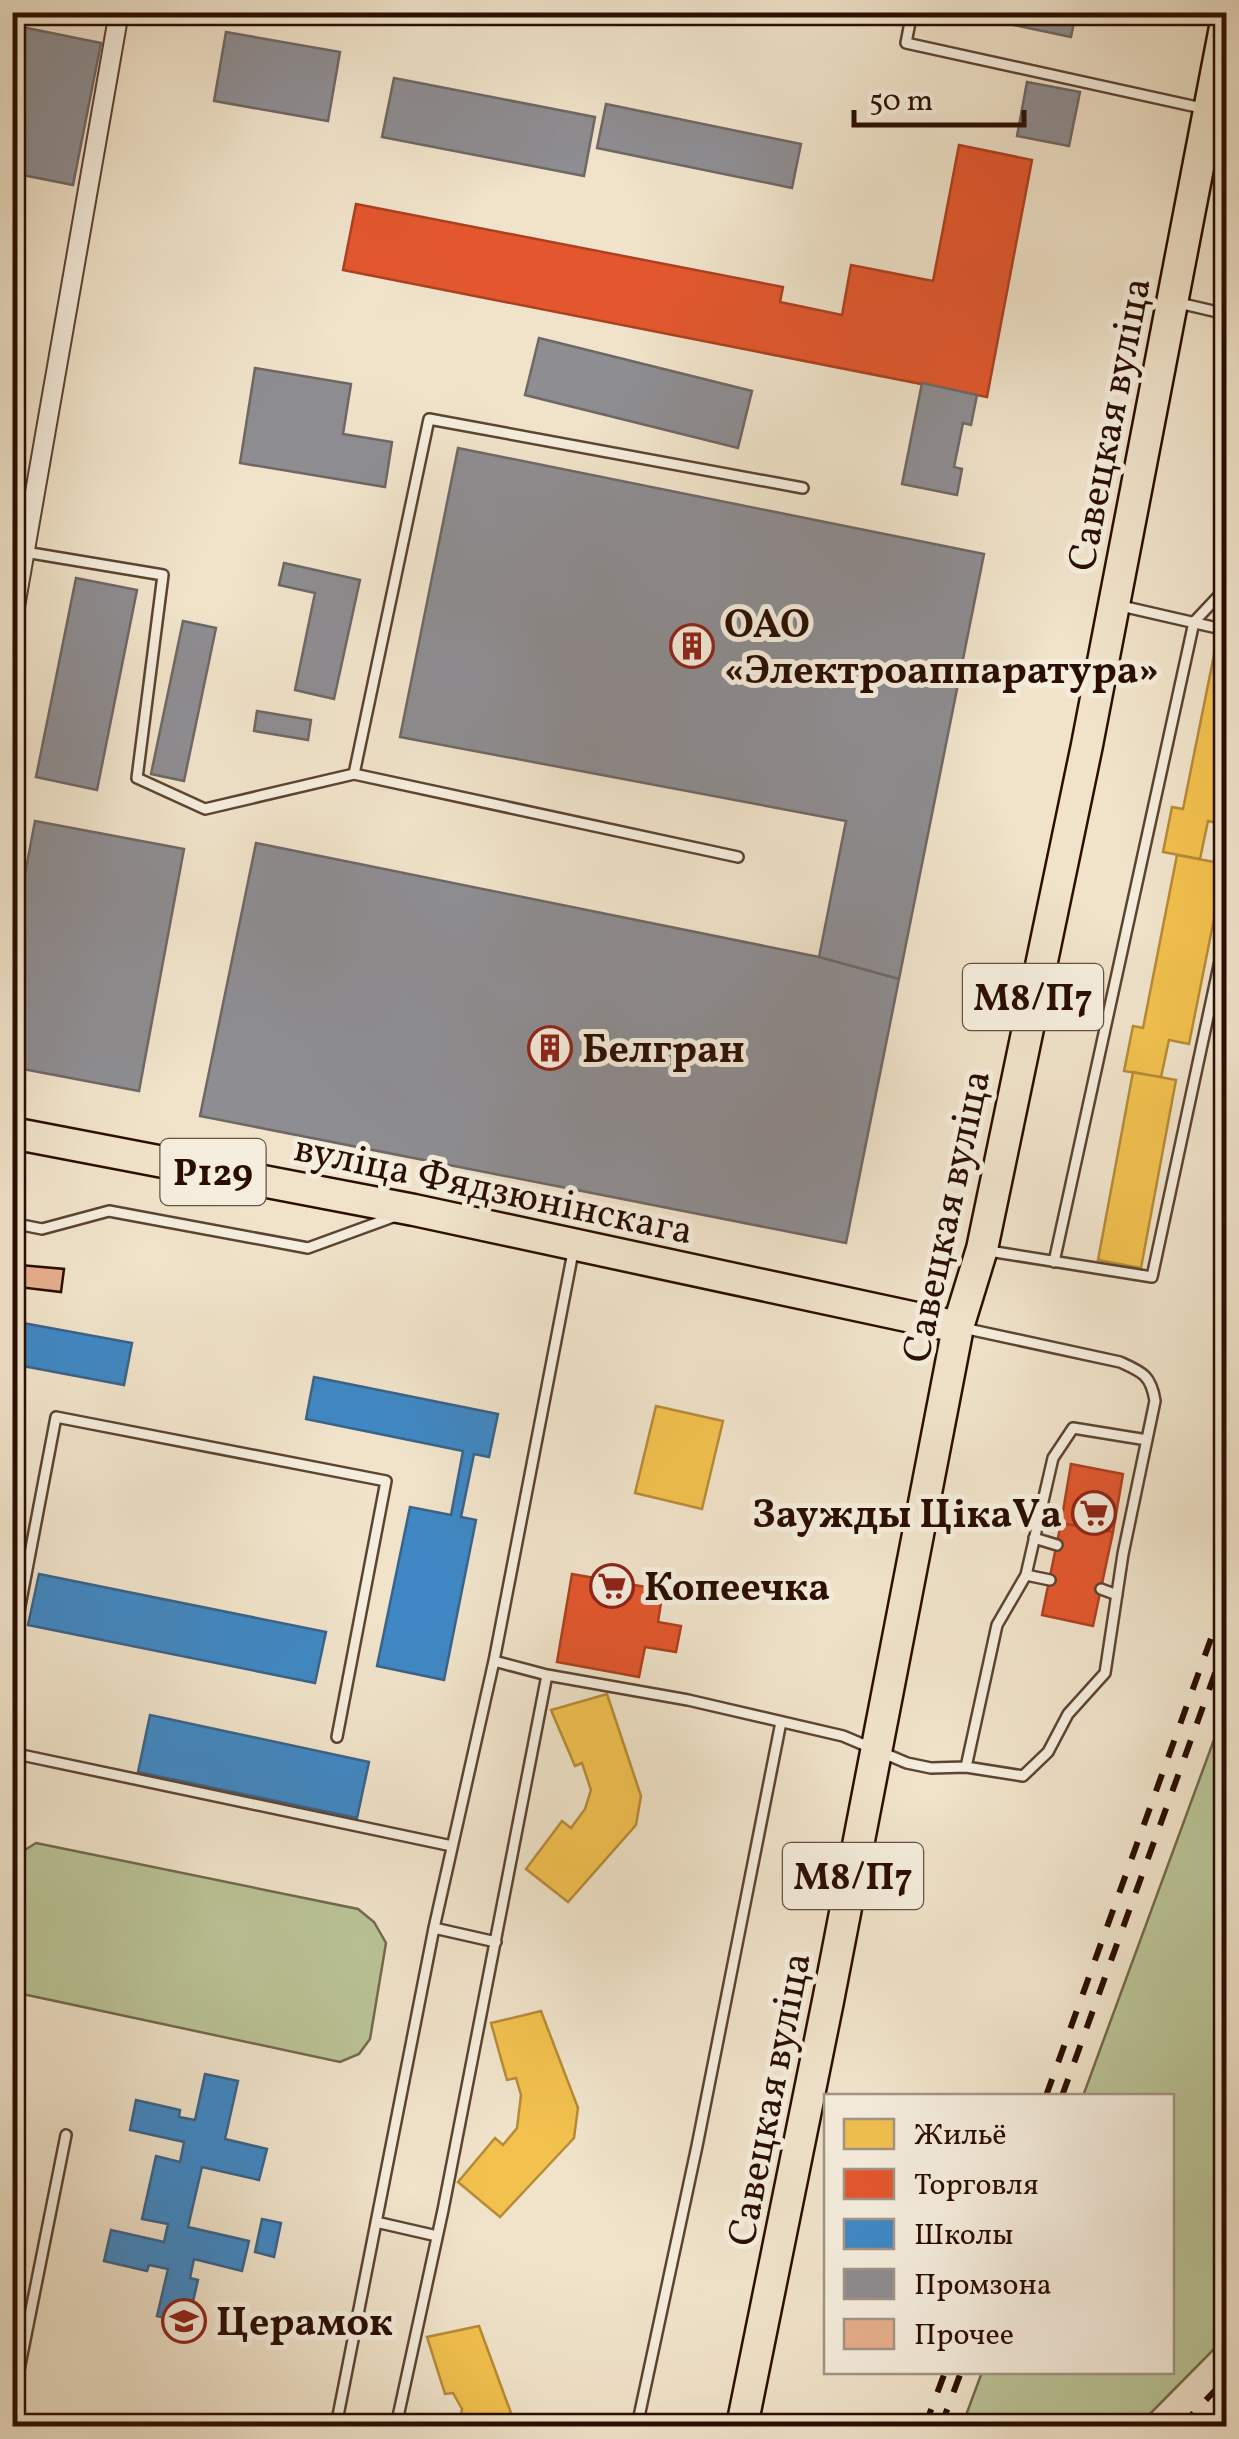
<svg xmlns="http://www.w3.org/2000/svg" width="1239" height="2439" viewBox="0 0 1239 2439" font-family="Vollkorn,serif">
<rect width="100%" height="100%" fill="#f0e3ca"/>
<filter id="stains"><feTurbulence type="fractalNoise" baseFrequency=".002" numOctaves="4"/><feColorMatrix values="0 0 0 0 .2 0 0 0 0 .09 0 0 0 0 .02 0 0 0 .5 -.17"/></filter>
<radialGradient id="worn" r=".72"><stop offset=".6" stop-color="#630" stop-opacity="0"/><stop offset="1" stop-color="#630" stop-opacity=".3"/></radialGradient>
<path fill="#bac497" stroke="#72694c" stroke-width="2.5" d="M1226 1707V2337L1138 2426H962L982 2372H1172V2096H1083Z
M36 1843 358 1909 374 1922 386 1943 370 2039 359 2054 340 2062 18 1993 12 1989 13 1874 20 1853Z"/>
<path fill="#f2c14e" stroke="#b68b37" stroke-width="2.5" d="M1218 635 1226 637V825L1208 821 1200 859 1163 852 1172 807 1183 809Z
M1177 855 1225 864 1189 1044 1169 1040 1161 1077 1124 1071 1133 1026 1143 1028Z
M1133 1072 1176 1080 1141 1268 1098 1260Z
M656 1406 723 1421 702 1509 635 1493Z
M607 1694 641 1796 636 1825 568 1902 526 1869 562 1821 571 1828 585 1809 591 1790 582 1763 575 1766 551 1710Z
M541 2011 578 2108 574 2138 500 2217 458 2182 495 2138 503 2145 517 2128 521 2095 516 2078 507 2080 491 2023Z
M479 2326 515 2424 514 2426H459L462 2409 453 2393 445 2394 427 2337Z"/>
<path fill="#e4572e" stroke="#ac4120" stroke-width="2.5" d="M959 145 1032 160 987 397 343 270 356 204 783 287 780 302 842 315 851 265 933 281Z
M1071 1464 1123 1474 1113 1532 1061 1523Z
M1061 1523 1113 1532 1093 1626 1042 1615Z
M572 1574 663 1590 658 1622 681 1626 676 1652 645 1647 639 1677 557 1662Z"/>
<path fill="#3f88c5" stroke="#39638a" stroke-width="2.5" d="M12 1321 132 1343 124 1385 12 1364Z
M314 1377 498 1414 489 1457 474 1454 461 1517 476 1520 444 1680 377 1666 410 1507 451 1515 463 1451 306 1419Z
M39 1574 326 1632 315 1683 28 1625Z
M150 1715 369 1762 357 1818 138 1772Z
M205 2074 238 2081 225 2139 267 2149 259 2180 202 2167 188 2227 249 2241 242 2271 194 2259 190 2278 198 2280 188 2323 157 2316 168 2269 149 2265 147 2271 104 2261 111 2230 164 2242 168 2224 142 2219 156 2156 180 2162 184 2142 130 2130 136 2100 180 2110 179 2117 195 2120Z
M262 2219 281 2223 274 2257 255 2252Z"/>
<path fill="#8d8d92" stroke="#6f6766" stroke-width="2.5" d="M952 12H1076L1071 37Z
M12 25 101 43 73 185 12 173Z
M226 32 340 52 328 121 214 101Z
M394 78 595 117 584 176 382 137Z
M1027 82 1080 92 1069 146 1017 136Z
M606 104 801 144 792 188 597 148Z
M539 338 752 391 738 448 525 395Z
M255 368 351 384 343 434 392 442 385 487 240 463Z
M922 383 977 395 971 425 963 423 954 467 962 469 957 495 902 484Z
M458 448 984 554 899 979 819 957 846 821 400 737Z
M284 563 360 580 334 699 295 690 315 593 279 585Z
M76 578 137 590 97 790 36 777Z
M183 621 216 628 184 781 151 774Z
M257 711 311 720 308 740 254 731Z
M35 821 184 849 139 1091 12 1067V943Z
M256 843 819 957 899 979 846 1243 200 1116Z"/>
<path fill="#e6ae8c" stroke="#2a0e00" stroke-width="2.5" d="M20 1265 64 1269 61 1292 18 1287Z"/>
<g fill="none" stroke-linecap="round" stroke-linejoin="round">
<g stroke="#5c4332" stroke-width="14">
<path id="service" d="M912 12 906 43 1206 109
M1179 303 1226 314
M25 552 163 575 137 778 205 809 354 774 738 857
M1117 605 1226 630
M354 774 429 419 803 488
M12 1223 42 1229 109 1211 308 1248 393 1217
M989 1251 1152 1277 1226 933
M1054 1262 1194 622 1226 588
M1034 1538 1057 1545
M1026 1575 1050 1580
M1101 1589 1117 1595
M12 1648 56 1417 386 1481 337 1737
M494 1661 547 1675 688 1700 843 1736 907 1763 931 1768 966 1767 1023 1776 1048 1752 1068 1714 1105 1673 1123 1554 1155 1401C1151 1375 1142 1372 1120 1362L963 1328
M12 1753 452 1846
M966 1767 997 1625 1026 1575 1053 1458 1073 1428 1147 1440
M434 1928 496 1942
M376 2222 437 2236
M12 2405 66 2135
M336 2426 434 1928 494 1661 574 1247
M396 2426 443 2210 547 1675
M637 2426 697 2146 781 1722"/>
</g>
<g stroke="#5c4332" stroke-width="22">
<path id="minor" d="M12 624 119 12"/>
</g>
<g stroke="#2a0e00" stroke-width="35">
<path id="primary" d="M12 1133 414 1210 958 1327
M742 2426 828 2001 958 1327 982 1249 1087 745 1226 22"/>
</g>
<use href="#service" stroke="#f5eddd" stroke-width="9"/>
<use href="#minor" stroke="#f5eddd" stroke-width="18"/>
<use href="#primary" stroke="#f0e3ca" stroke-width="30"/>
<path stroke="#2a0e00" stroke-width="6" stroke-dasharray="18 18" stroke-linecap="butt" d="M1046 2096 1226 1597
M1062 2096 1226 1643
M925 2426 945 2372
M941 2426 961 2372
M1181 2426 1226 2379"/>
</g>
<defs>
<g id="building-ring" transform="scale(2.25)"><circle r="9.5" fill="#f5eddd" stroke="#8f2418" stroke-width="1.5"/><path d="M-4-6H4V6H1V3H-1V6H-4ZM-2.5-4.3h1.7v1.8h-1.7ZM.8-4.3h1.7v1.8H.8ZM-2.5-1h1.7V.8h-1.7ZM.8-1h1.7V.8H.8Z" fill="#8f2418"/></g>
<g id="supermarket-ring" transform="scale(2.25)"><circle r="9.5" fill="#f5eddd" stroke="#8f2418" stroke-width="1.5"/><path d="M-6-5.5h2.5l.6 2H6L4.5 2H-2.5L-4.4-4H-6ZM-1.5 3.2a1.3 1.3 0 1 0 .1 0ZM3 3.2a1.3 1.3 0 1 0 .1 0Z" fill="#8f2418"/></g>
<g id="school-ring" transform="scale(2.25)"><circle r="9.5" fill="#f5eddd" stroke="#8f2418" stroke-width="1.5"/><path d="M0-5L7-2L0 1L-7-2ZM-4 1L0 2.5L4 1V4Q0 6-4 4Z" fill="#8f2418"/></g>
</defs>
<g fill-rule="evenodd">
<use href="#building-ring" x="692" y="646"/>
<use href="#building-ring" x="550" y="1048"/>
<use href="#supermarket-ring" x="1094" y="1513"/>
<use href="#supermarket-ring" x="612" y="1586"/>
<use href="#school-ring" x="184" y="2321"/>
</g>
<g text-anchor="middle" stroke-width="10" stroke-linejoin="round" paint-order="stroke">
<g fill="#f5eddd" stroke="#675142" stroke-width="2.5">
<rect x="963" y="964" width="140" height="66" rx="8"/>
<rect x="160.5" y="1139" width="105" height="66" rx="8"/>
<rect x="783" y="1843" width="140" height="66" rx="8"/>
</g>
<g font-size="38" font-weight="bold" fill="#2a0e00">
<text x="1033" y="1010">М8/П7</text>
<text x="213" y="1185">Р129</text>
<text x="853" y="1889">М8/П7</text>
</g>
<g font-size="40" fill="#2a0e00" stroke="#f5eddd">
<text transform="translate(1108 424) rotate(-79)" y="14">Савецкая вуліца</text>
<text transform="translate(494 1188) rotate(12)" y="14">вуліца Фядзюнінскага</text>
<text transform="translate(945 1216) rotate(-78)" y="14">Савецкая вуліца</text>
<text transform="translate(768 2099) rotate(-79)" y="14">Савецкая вуліца</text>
</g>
<g font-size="40" font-weight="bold" fill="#2a0e00" stroke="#f5eddd" text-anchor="start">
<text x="724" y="637">ОАО<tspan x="724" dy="46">«Электроаппаратура»</tspan></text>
<text x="582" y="1062">Белгран</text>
<text x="1062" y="1527" text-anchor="end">Заужды ЦікаVа</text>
<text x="644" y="1600">Копеечка</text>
<text x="216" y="2335">Церамок</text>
</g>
</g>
<rect width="1239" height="2439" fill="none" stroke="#f0e3ca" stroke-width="50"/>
<rect x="15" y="15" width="1209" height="2409" fill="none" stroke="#2a0e00" stroke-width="5"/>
<rect x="25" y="25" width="1189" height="2389" fill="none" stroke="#2a0e00" stroke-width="2.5"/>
<rect x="824" y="2094" width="350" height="280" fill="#f5eddd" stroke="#a49485" stroke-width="2.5"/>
<rect x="844" y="2119" width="50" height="30" fill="#f2c14e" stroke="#a49485" stroke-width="2.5"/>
<text x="914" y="2144" font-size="30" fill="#2a0e00">Жильё</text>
<rect x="844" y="2169" width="50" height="30" fill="#e4572e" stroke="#a49485" stroke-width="2.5"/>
<text x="914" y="2194" font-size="30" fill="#2a0e00">Торговля</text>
<rect x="844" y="2219" width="50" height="30" fill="#3f88c5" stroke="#a49485" stroke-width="2.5"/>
<text x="914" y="2244" font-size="30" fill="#2a0e00">Школы</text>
<rect x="844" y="2269" width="50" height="30" fill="#8d8d92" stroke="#a49485" stroke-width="2.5"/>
<text x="914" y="2294" font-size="30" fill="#2a0e00">Промзона</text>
<rect x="844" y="2319" width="50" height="30" fill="#e6ae8c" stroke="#a49485" stroke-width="2.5"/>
<text x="914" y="2344" font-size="30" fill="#2a0e00">Прочее</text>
<path d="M854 110v15h170v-15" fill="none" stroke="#2a0e00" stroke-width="5"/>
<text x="869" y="110" font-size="30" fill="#2a0e00" stroke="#f5eddd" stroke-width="8" paint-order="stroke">50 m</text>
<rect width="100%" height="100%" filter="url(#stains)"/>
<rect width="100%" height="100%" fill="url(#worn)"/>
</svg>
